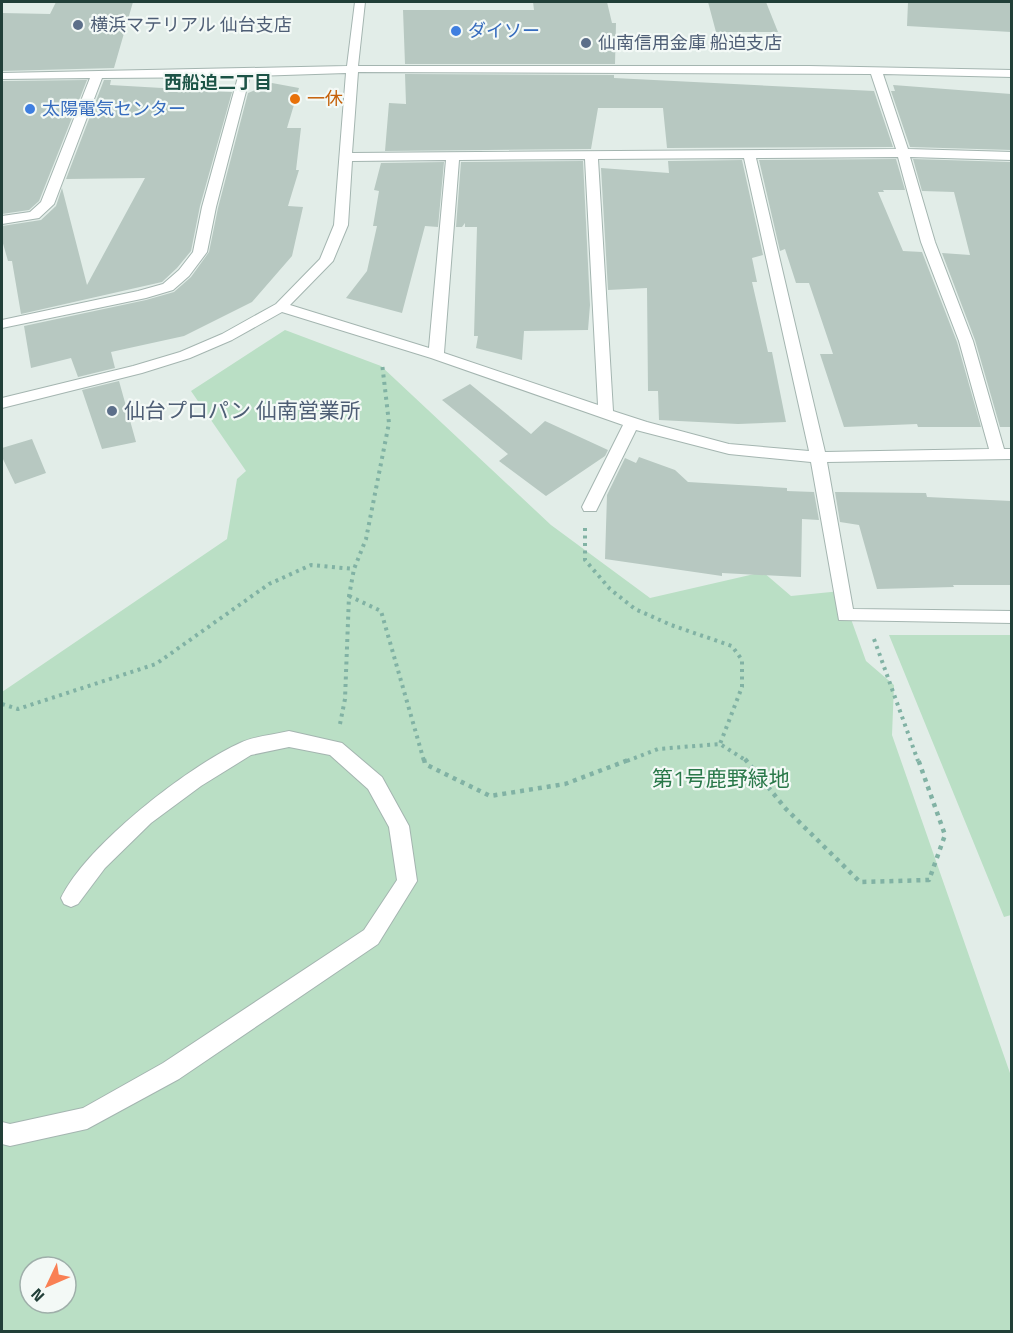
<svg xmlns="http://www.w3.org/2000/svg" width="1013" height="1333" viewBox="0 0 1013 1333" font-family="'Titillium Web','Noto Sans JP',sans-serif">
<rect width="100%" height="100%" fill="#e2ede8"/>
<path fill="#badfc5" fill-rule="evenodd" d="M285 330 381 366 551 525 650 598 763 572 791 596 841 591 866 661 894 685 892 735 1011 1076V1331L2 1332V692L227 539 237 479 246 471 191 391ZM30 1267H66V1303H30Z
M889 635H1011V915L1004 917Z"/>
<path fill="#b7c8c1" d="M56 2H133L114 68 2 71V13L50 14Z
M533 2H607L612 23H616L615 64H405L403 10H534Z
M708 2H766L778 32H716Z
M908 2H1011V32L907 26Z
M405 74 614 75V78L874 91 893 147 667 148 663 108H598L591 149 385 151 389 103 406 104Z
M87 80 39 201 29 210 2 214V81Z
M104 80H111L110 85 232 92 200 206 191 251 177 268 162 282 21 314 12 261H8L2 240V226L41 220 56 206 62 188 87 285 145 178 66 179Z
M272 83 299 88 287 128H301L296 170H299L288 206 303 207 292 256 252 302 184 336 111 352 115 368 78 377 71 358 31 368 24 326 146 300 174 292 191 277 209 252 218 208 248 93Z
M893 85 1011 94V150L910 147 891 91H895Z
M896 159 905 190H883L884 192H878L903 251 922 252 957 342 981 427H918L917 424 844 427 820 354H833L809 283H796L785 249 780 251 759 160Z
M913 159 1011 162V427H1000L975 340 942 253 970 255 954 192 922 191Z
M742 160 763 255 752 258 757 282H752L768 352H772L786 422 738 424 659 420 658 391H648L647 288 608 290 601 168 669 173 668 161Z
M583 161 590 305 588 330 524 331 522 360 476 348 478 336H474L477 227H465V223L462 227H456L461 162Z
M444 162 438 227 425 226 402 313 346 298 367 271 377 226H373L379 191 374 190 381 163Z
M119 381 136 442 102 449 82 390Z
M470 384 531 434 545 421 608 450 605 456 546 496 499 461 508 454 442 400Z
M32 439 46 473 15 484 2 457V448Z
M639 457 675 470 688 482 787 488V491L814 492 819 520 802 519 801 577 722 573V576L605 559 607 495 625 458 636 463Z
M835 492 926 493 927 497 1011 501V585H953L954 587 877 589 859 525 840 522Z"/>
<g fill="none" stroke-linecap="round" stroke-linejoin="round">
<g stroke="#a4b5b0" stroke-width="2">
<path id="minor" d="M355 2H365L358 66H809L1012 70V77L883 74 908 149 1012 152V160L910 157 935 242 973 341 1004 449H1012V459L827 462 853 609 1012 611V623L839 620 811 462 729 454 636 430 598 507 596 511H584L582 507 623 425 431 358 282 312 232 340 190 358 142 373 2 408V398L133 366 180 352 222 334 276 304 320 259 334 225 346 73 250 76 216 207 207 252 189 276 173 290 146 298 2 328V320L138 291 163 284 179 270 193 252 202 207 238 77 102 78 54 204 39 218 2 224V216L30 212 41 202 90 78 2 79V73L347 66ZM358 72 871 74 896 149 352 153ZM898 157 921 242 959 341 989 449 825 452 756 158ZM744 158 809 451 729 444 647 422 613 411 598 159ZM585 159 598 405 444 353 459 160ZM446 160 429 348 290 305 333 261 348 225 352 161Z
M289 731 342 743 382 777 409 826 417 881 378 944 179 1079 87 1129 10 1146 2 1144V1122L10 1124 83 1108 163 1063 364 930 397 880 389 827 368 789 330 755 289 747 251 755 201 786 151 823 105 868 78 904 71 907 64 904 61 898C86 846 187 767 240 743 254 736 273 735 289 731Z"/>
</g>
<path stroke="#81b2a4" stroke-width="4" stroke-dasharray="3 4.5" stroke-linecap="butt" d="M585 528V560L610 589 635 609 671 625 732 646 742 660V687L720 744
M349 596 381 611 424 761
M874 639 918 761
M2 704 18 709 156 664 269 584 311 565 354 569
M340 724 345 699 349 596 354 569 366 539 389 423 382 363
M627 761 658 749 720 744 747 761"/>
<path stroke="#81b2a4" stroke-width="4.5" stroke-dasharray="4 5" stroke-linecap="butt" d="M424 759 425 764 490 796 565 784 631 759
M745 759 786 809 860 882 929 880 945 835 918 759"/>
<use href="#minor" fill="#fff" fill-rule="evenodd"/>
</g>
<g fill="#5c6f8a" stroke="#f3f9f6" stroke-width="2">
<circle cx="78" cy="25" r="6"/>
<circle cx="586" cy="43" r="6"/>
<circle cx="112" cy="411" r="6"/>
</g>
<g fill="#3f7fe0" stroke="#f3f9f6" stroke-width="2">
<circle cx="456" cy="31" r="6"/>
<circle cx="30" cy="109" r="6"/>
</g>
<circle fill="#e8710a" stroke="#f3f9f6" stroke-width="2" cx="295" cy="99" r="6"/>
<g text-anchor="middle" stroke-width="4.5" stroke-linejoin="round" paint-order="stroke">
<g font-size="18" fill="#4e5e75" stroke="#f3f9f6" text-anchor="start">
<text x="90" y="31">横浜マテリアル 仙台支店</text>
<text x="598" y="49">仙南信用金庫 船迫支店</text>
</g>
<g font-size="18" fill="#366cbe" stroke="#f3f9f6" text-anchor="start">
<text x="468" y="37">ダイソー</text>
<text x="42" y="115">太陽電気センター</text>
</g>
<g font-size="18" font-weight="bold" fill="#1c5346" stroke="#f3f9f6">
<text x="218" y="89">西船迫二丁目</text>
</g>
<g font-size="18" fill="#c56008" stroke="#f3f9f6" text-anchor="start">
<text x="307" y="105">一休</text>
</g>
<g font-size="21" fill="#4e5e75" stroke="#f3f9f6" text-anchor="start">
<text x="124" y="418">仙台プロパン 仙南営業所</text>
</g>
<g font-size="21" fill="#297849" stroke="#f3f9f6">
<text x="721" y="786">第1号鹿野緑地</text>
</g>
</g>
<rect width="1013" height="1333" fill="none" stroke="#213f38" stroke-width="6"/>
<g transform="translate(48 1285) rotate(226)"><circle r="28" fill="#f3f9f6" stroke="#9fafaa" stroke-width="1.5"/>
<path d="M0-4.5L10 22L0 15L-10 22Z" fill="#f98054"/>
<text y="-9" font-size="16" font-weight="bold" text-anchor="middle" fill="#213f38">N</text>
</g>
</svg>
